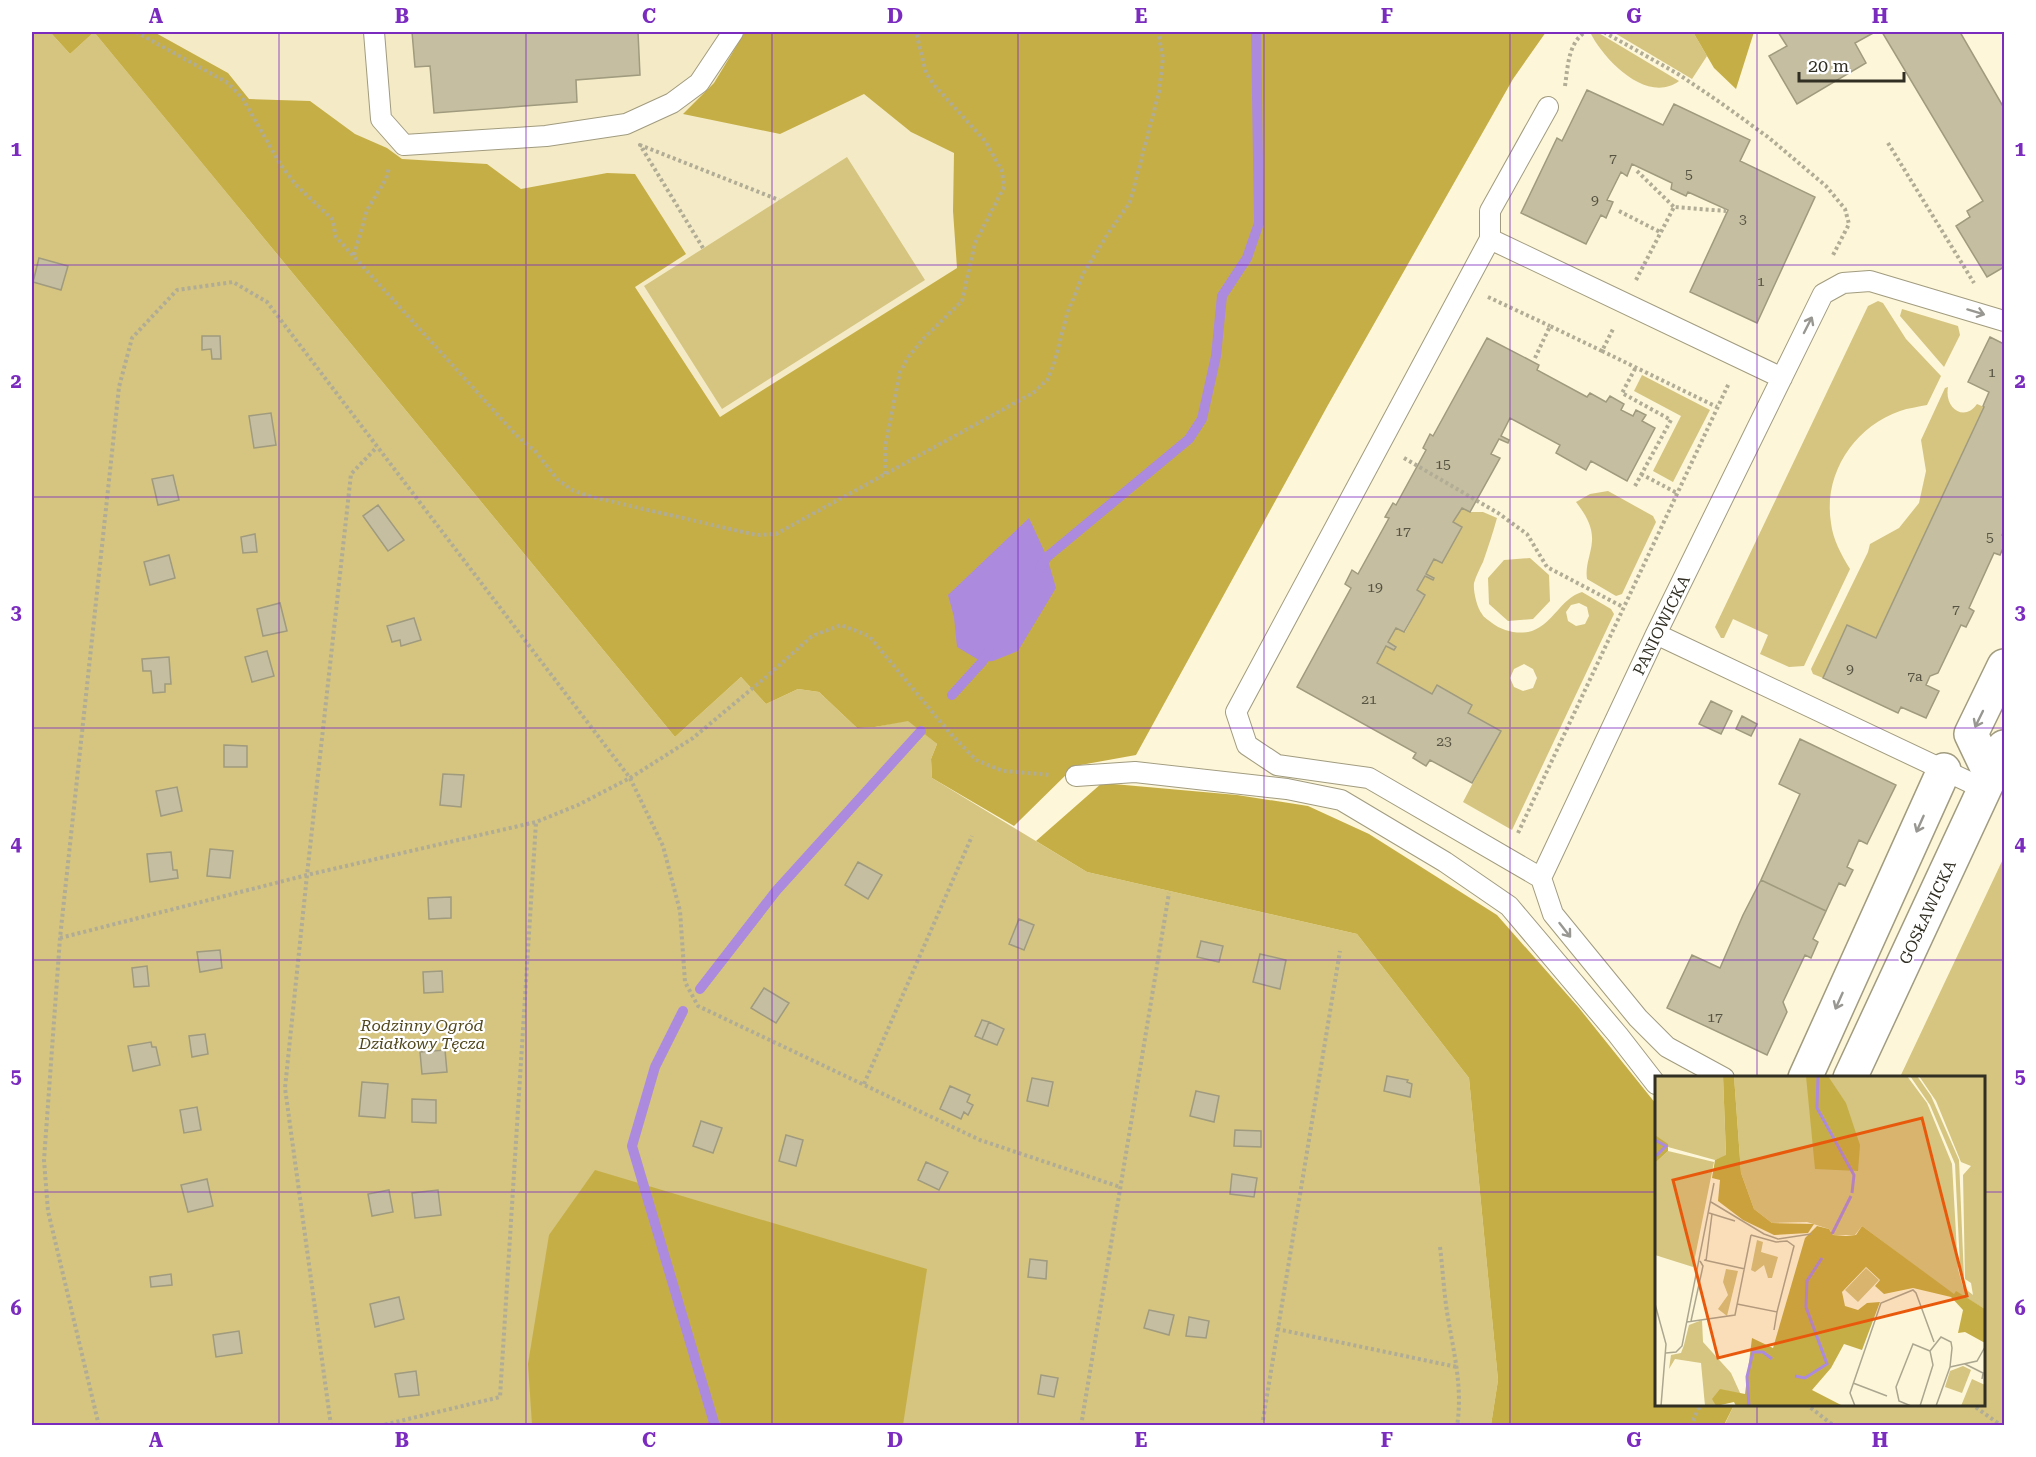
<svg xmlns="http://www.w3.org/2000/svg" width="2036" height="1457" viewBox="0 0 2036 1457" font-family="'Roboto Serif',serif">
<rect width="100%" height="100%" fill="#fdf6d8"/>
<path fill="#f4ebc6" d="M50 32H1174L741 677Z"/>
<path fill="#d5c580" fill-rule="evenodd" d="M32 32H50L70 54 94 32 675 737 741 677 766 704 798 689 819 692 857 728 875 727 908 720 937 744 931 759 932 778 1087 872 1357 934 1469 1078 1498 1380 1491 1425H32Z
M1590 32H1597L1679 81C1647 105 1603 59 1590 32Z
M1613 32H1693L1707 56 1692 79Z
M847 157 925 280 722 409 644 286Z
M1878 301 1883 303 1906 339 1941 376 1927 405C1918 407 1908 408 1900 411 1854 427 1823 474 1831 523 1833 540 1841 554 1850 569L1804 666 1789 667 1760 654 1768 635 1733 619 1724 638H1721L1715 627 1868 306Z
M1902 309 1958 326 1960 335 1944 367 1900 316Z
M1642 375 1710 410 1673 482 1653 471 1681 416 1634 391Z
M1948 387C1944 409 1965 422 1977 404L1984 407 1876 638 1847 625 1823 678 1813 674 1811 669 1868 552 1870 544 1899 528 1919 503 1926 471 1921 440 1945 388Z
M1608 491 1653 516 1656 522 1622 594 1616 596 1587 579C1585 565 1591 555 1592 541 1593 526 1585 514 1576 502L1590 494Z
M1462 508 1470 512H1483L1497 518C1493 533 1488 547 1483 562 1480 568 1476 576 1474 583 1473 591 1477 608 1482 614 1484 618 1489 620 1492 623 1502 631 1519 635 1532 631 1554 623 1560 599 1582 592L1611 609 1614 614 1512 830 1463 802 1500 731 1468 713 1472 705 1437 686 1432 694 1377 663 1386 646 1395 650V647L1388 642 1396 628 1405 632 1425 595 1417 590 1425 576 1433 580V578L1426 574 1434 559 1442 563 1461 527 1453 522ZM1579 603 1587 607 1589 616 1585 624 1576 626 1568 621 1566 612 1571 605ZM1524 664 1533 669 1537 678 1533 688 1523 691 1514 687 1510 678 1514 669Z
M1530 558 1549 575 1550 601 1533 619 1508 621 1489 604 1488 578 1504 560Z
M2004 857V1425L1724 1426 1734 1405 1984 1404V1078L1900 1077Z"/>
<path fill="#c6ae46" d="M50 32H154L228 73 249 99 310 101 355 134 387 148 402 159 487 164 521 189 607 173 635 174 686 254 635 287 720 417 957 268 953 211 954 153 911 132 864 94 780 134 683 114 714 83 745 32H1546L1513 79 1328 405 1136 755 1075 766 1014 826 932 778 931 759 937 744 908 721 875 727 857 728 819 692 798 689 766 704 741 677 675 737 94 32 70 54Z
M1693 32H1754L1736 89 1714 68Z
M1102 783 1237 795 1308 806 1369 834 1497 915 1579 1008 1656 1104V1404L1734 1405 1724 1425H1491L1498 1380 1469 1078 1357 934 1087 872 1036 841Z
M595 1170 927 1269 903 1425H532L528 1364 549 1235Z"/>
<path fill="#ac8ade" d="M1029 518 1047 557 1056 588 1018 651 993 661 982 662 957 647 954 617 948 595Z"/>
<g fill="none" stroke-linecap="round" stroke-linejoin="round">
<path stroke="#ac8ade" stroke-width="10" d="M1040 568 1047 557 1189 439 1202 419 1216 356 1222 296 1247 258 1259 223 1256 32
M952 695 982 662 989 650
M700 989 776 891 921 731
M683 1011 655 1067 632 1146 715 1426"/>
</g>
<path fill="#c5bea1" stroke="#a09a7e" stroke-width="1.5" d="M412 32H638L640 75 576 80 577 102 434 113 430 66 415 67Z
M1778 32H1875L1855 43 1866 63 1797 104 1769 56 1787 46Z
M1882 32H1960L2004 108V267L1987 277 1956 226 1970 217 1967 211 1983 201Z
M1587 90 1663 125 1674 104 1750 140 1740 161 1815 197 1757 323 1690 292 1728 210 1688 192 1686 196 1671 189 1672 183 1632 164 1627 176 1621 172 1607 200 1613 202 1606 218 1601 215 1586 244 1521 213 1557 138 1562 141Z
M39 258 68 266 61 290 33 282Z
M202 336H220L221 359H212L211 349 202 350Z
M1990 337 2004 344V531L2002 535 2004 537V546L2000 555 1994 553 1969 608 1974 611 1966 627 1961 625 1938 673 1930 676 1926 685 1939 691 1926 718 1901 707 1898 713 1823 678 1847 625 1876 638 1984 407 1983 406 1989 392 1968 382Z
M1487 338 1539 365 1537 370 1587 397 1590 393 1606 402 1610 396 1624 404 1621 410 1633 416 1636 410 1646 415 1642 421 1655 428 1627 481 1591 461 1586 470 1556 453 1560 445 1510 418 1501 436 1509 440 1508 443 1499 439 1491 454 1500 458 1470 512 1462 508 1453 522 1462 527 1442 563 1434 559 1426 574 1434 578 1433 580 1425 576 1417 590 1425 595 1404 632 1396 628 1388 642 1396 647 1394 650 1386 646 1377 663 1432 694 1437 685 1472 705 1468 713 1501 731 1472 783 1430 760 1426 766 1413 758 1416 753 1297 687 1351 588 1345 584 1352 570 1358 574 1389 518 1385 517 1393 503 1396 505 1426 450 1423 448 1430 434 1433 436Z
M271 413 276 445 254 448 249 416Z
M173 475 179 500 158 505 152 479Z
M378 505 404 540 388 551 363 516Z
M255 534 257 552 243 553 241 537Z
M169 555 175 578 150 585 144 562Z
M280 603 287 631 263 636 257 609Z
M414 618 421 640 401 646 400 640 392 642 387 626Z
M267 651 274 676 252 682 245 657Z
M169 657 171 684H165V692L153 693 151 671H143L142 659Z
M1711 701 1732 711 1721 734 1699 724Z
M1742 716 1757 724 1751 736 1736 729Z
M1800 739 1896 785 1867 844 1859 840 1847 867 1853 870 1845 886 1839 883 1826 911 1761 880 1800 794 1779 784Z
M224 745 247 746V767H224Z
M443 774 464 775 461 807 440 805Z
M177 787 182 811 161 816 156 791Z
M210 849 233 851 230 878 207 876Z
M171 852 173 870H177L178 878 150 882 147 854Z
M858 862 882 875 868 899 845 885Z
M1761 880 1826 911 1813 939 1818 942 1811 958 1805 955 1783 1002 1787 1012 1767 1055 1667 1008 1692 955 1720 968 1743 915Z
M451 897V918L429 919 428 898Z
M1019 919 1034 925 1024 950 1009 944Z
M1201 941 1223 946 1219 962 1197 957Z
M220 950 222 968 200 972 197 952Z
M1260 954 1286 960 1280 989 1253 982Z
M147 966 149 986 134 987 132 968Z
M442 971 443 992 424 993 423 972Z
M764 988 789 1003 776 1023 751 1008Z
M982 1020 989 1022 982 1039 975 1036Z
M989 1022 1004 1029 997 1045 982 1039Z
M205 1034 208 1054 192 1057 189 1036Z
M151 1042 152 1047H156L160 1065 133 1071 128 1046Z
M445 1050 447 1072 422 1074 420 1052Z
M1387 1076 1408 1080 1407 1082 1412 1084 1410 1097 1384 1091Z
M1032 1078 1053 1082 1048 1106 1027 1101Z
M362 1082 388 1084 385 1118 359 1116Z
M950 1086 970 1095 967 1102 973 1105 968 1115 964 1112 961 1119 940 1109Z
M1196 1091 1219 1096 1214 1122 1190 1116Z
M412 1099 436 1100V1123L412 1122Z
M197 1107 201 1130 184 1133 180 1110Z
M701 1121 722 1128 713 1153 693 1146Z
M1235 1130 1261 1131V1147L1234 1146Z
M786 1135 803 1140 796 1166 779 1161Z
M926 1162 948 1172 939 1190 918 1180Z
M1232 1174 1257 1178 1254 1197 1230 1194Z
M207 1179 213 1206 188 1212 181 1185Z
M389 1190 393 1212 372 1216 368 1194Z
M438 1190 441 1215 415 1218 412 1193Z
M1030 1259 1047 1261 1046 1279 1028 1277Z
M171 1274 172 1285 151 1287 150 1277Z
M399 1297 404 1319 375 1327 370 1304Z
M1149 1310 1174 1315 1169 1335 1144 1328Z
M1189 1317 1209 1321 1206 1338 1186 1336Z
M239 1331 242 1353 216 1357 213 1335Z
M416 1371 419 1395 399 1397 395 1374Z
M1041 1375 1058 1378 1054 1397 1038 1394Z"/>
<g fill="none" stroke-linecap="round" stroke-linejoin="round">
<g stroke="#a19b7f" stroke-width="22">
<path id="lane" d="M374 32 381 119 404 145 546 136 626 124 672 103 699 83 733 32
M1490 239V211L1548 107
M1656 634 1984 789
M1076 776 1135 772 1287 789 1341 800 1445 862 1509 906 1618 1035 1656 1084
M1541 878 1369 778 1277 765 1247 745 1236 712 1490 239 1782 378
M1724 1078 1667 1047 1638 1018 1553 914 1541 878 1656 634 1823 294 1843 283 1870 281 2004 321"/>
</g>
<g stroke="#a19b7f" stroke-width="36">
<path id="street" d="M1991 776 1971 734 2004 666
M1805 1078 1944 770
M1850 1078 2004 747"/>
</g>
<path stroke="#b1ac95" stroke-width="4" stroke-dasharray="3 3" stroke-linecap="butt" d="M136 32 228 83 243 99 280 164 295 184 332 219 336 237 516 435 535 451 557 479 572 490 592 497 756 535 776 534 1033 393 1048 379 1054 364 1067 314 1083 274 1107 235 1130 202 1159 92 1163 58 1158 32
M1604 32 1678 74 1718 101 1768 137 1826 186 1845 209 1849 224 1832 257
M1565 86C1568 66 1568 44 1585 32
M1888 143 1974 283
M1637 171 1674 207
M1619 211 1660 232
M703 248 640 145 779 200
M354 255 367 210 386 179 389 168
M1636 280 1674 207 1726 211
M1488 297 1550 326
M1602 351 1717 407
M1535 358 1550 326 1602 351 1614 327
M1404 458 1498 513 1527 534 1547 567 1623 607
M885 474V447L900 372 909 356 925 337 962 301 975 243 1004 187 1002 171 985 141 935 86 926 73 916 32
M1641 474 1677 493
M1635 486 1671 420 1622 393 1636 367
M1518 833 1729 383
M60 938 307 875 536 822 578 805 630 778 663 846 680 911 685 982 698 1006 980 1140 1120 1187
M864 1084 972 836
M1440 1247C1443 1271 1444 1295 1448 1318 1454 1353 1463 1390 1457 1426
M1277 1329 1457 1367
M1806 1404 1834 1426
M1971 1404 2002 1426
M99 1426 48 1211 44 1160 60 938 119 387 132 338 177 290 233 282 267 302 630 778 693 738 772 672 812 636 841 625 869 636 949 732 976 760 1003 771 1050 775
M331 1426 285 1088 307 875 351 474 377 447
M379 1426 500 1397 536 822
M1081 1426 1169 893
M1262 1426 1340 951
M1690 1426 1701 1404"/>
<use href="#lane" stroke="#fff" stroke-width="20"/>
<use href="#street" stroke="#fff" stroke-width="33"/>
</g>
<defs><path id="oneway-shaft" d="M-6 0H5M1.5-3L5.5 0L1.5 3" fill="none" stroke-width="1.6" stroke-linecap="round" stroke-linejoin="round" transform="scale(1.5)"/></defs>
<g stroke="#989791">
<use href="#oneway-shaft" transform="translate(1976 312) rotate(17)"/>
<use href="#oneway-shaft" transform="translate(1808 325) rotate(-63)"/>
<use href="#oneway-shaft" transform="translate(1979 719) rotate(116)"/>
<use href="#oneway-shaft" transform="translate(1920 824) rotate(114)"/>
<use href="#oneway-shaft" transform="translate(1565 930) rotate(52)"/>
<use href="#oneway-shaft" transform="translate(1839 1001) rotate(114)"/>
</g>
<path fill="none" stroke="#7b2cbf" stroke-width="1.5" stroke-opacity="0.55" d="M279 32V1426M526 32V1426M772 32V1426M1018 32V1426M1264 32V1426M1510 32V1426M1757 32V1078M32 265H2004M32 497H2004M32 728H2004M32 960H2004M32 1192H1656M1984 1192H2004M1757 1404V1426"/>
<g text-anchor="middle" stroke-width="4.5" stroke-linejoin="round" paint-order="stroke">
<g font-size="14" fill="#565342">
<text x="1613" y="163">7</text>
<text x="1689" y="179">5</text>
<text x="1595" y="205">9</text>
<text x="1743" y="224">3</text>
<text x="1761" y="286">1</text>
<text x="1992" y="377">1</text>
<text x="1443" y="469">15</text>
<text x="1403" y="536">17</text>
<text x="1990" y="542">5</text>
<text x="1375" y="592">19</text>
<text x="1956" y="614">7</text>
<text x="1850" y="674">9</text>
<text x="1915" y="681">7a</text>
<text x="1369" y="704">21</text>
<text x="1444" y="746">23</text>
<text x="1715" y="1022">17</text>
</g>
<g font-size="16" fill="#312f23" stroke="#fff">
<text transform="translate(1661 625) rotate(-64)" y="6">PANIOWICKA</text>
<text transform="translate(1927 912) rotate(-65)" y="6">GOSŁAWICKA</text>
</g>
<g font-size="16" font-style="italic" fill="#51471c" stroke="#fff">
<text x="422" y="1031">Rodzinny Ogród<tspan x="422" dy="18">Działkowy Tęcza</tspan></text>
</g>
</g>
<g transform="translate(1655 1076)">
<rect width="330" height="330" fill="#fdf6d8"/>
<path d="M0 0H68L71 80 60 84 13 71 0 59ZM79 0H252L272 27 297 88 303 193 308 211 318 219 316 207 310 203 308 99 316 90 306 86 281 25 264 0H330V233L301 216 299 219 207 150 200 159H179L174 153 152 146 117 147 99 133 86 97ZM255 0H262L276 20 304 84 309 202 305 190 300 88 275 29ZM13 75 59 86 38 191 0 179V87ZM102 164 108 166 106 176 123 181 117 202H113L109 189 100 196 96 194ZM211 192 224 204 203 226 190 214ZM71 193 83 195 72 240 63 233 73 219 68 206ZM47 244 48 266 76 297 86 319 58 323 61 330H50L46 287 20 283 14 293 16 279 26 277 29 269 34 249ZM308 290 316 294 307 317 290 311 295 295ZM317 303 330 309V330H306Z" fill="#d5c580"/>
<path d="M68 0H79L86 97 99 133 117 147 159 148 153 157 119 159 88 144 63 125 65 104 57 102 60 84 71 79ZM151 0H173L191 27 205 69 203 95 160 93ZM0 59 13 68V75L0 87ZM162 150 174 153 178 159 191 160 201 159 207 150 299 218 301 215 330 233V267L310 256 303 257 308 234 296 221 258 212 229 218 220 210 225 204 211 191 187 216 190 230 203 234 212 227 225 226 207 274 189 268 176 292 157 314 188 330H81L79 326 61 330 57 323 65 313 90 318 97 262 118 272 150 162Z" fill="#c6ae46"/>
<path fill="none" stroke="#ac8ade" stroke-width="3" d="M163 0 162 32 199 99 197 117M0 64 11 70 1 80M177 158 196 120M140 300 150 302 172 288 151 231 152 205 167 182M94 330 92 301 98 276H108L117 283"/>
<path fill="none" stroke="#aba690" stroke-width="1.5" d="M56 126 109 158 123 163 156 158M54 137 80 145M49 184 90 193M51 185 57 138M0 228 11 268 6 330M82 228 122 236 139 170 132 165 121 166 96 159M36 245 48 190 45 185M32 246 80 239 96 159M119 254 122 236M11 277 21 276 27 270 59 107M310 288 328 297 327 303M295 291 322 285 330 271M198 307 232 320M200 330 195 317 226 227 258 214 261 217 279 266M256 330 244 325 241 311 258 268 275 275M265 330 278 289 275 275 286 261 296 266 297 272 295 291 281 330"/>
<path fill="#e8590c" fill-opacity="0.15" stroke="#e8590c" stroke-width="3" d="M267 42 312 220 63 282 18 104Z"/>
<rect width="330" height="330" fill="none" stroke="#312f23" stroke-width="3"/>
</g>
<rect width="2036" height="1457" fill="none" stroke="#ffffff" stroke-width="66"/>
<path d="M1799 72v9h105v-9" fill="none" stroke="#312f23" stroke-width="3"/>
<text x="1808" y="72" font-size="18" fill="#312f23" stroke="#ffffff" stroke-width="4.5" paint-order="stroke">20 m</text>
<rect x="33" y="33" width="1970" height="1391" fill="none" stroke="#7b2cbf" stroke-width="2"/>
<g font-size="20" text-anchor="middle" font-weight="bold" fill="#7b2cbf">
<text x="156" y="23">A</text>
<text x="402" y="23">B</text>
<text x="649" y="23">C</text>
<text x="895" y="23">D</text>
<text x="1141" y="23">E</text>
<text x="1387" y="23">F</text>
<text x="1634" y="23">G</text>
<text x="1880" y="23">H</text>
<text x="16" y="156">1</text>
<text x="2020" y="156">1</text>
<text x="16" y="388">2</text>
<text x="2020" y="388">2</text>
<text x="16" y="619">3</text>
<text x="2020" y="619">3</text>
<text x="16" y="851">4</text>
<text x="2020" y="851">4</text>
<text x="16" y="1083">5</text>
<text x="2020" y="1083">5</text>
<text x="16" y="1315">6</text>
<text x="2020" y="1315">6</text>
<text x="156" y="1447">A</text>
<text x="402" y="1447">B</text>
<text x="649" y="1447">C</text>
<text x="895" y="1447">D</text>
<text x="1141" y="1447">E</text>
<text x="1387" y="1447">F</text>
<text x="1634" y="1447">G</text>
<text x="1880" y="1447">H</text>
</g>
</svg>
